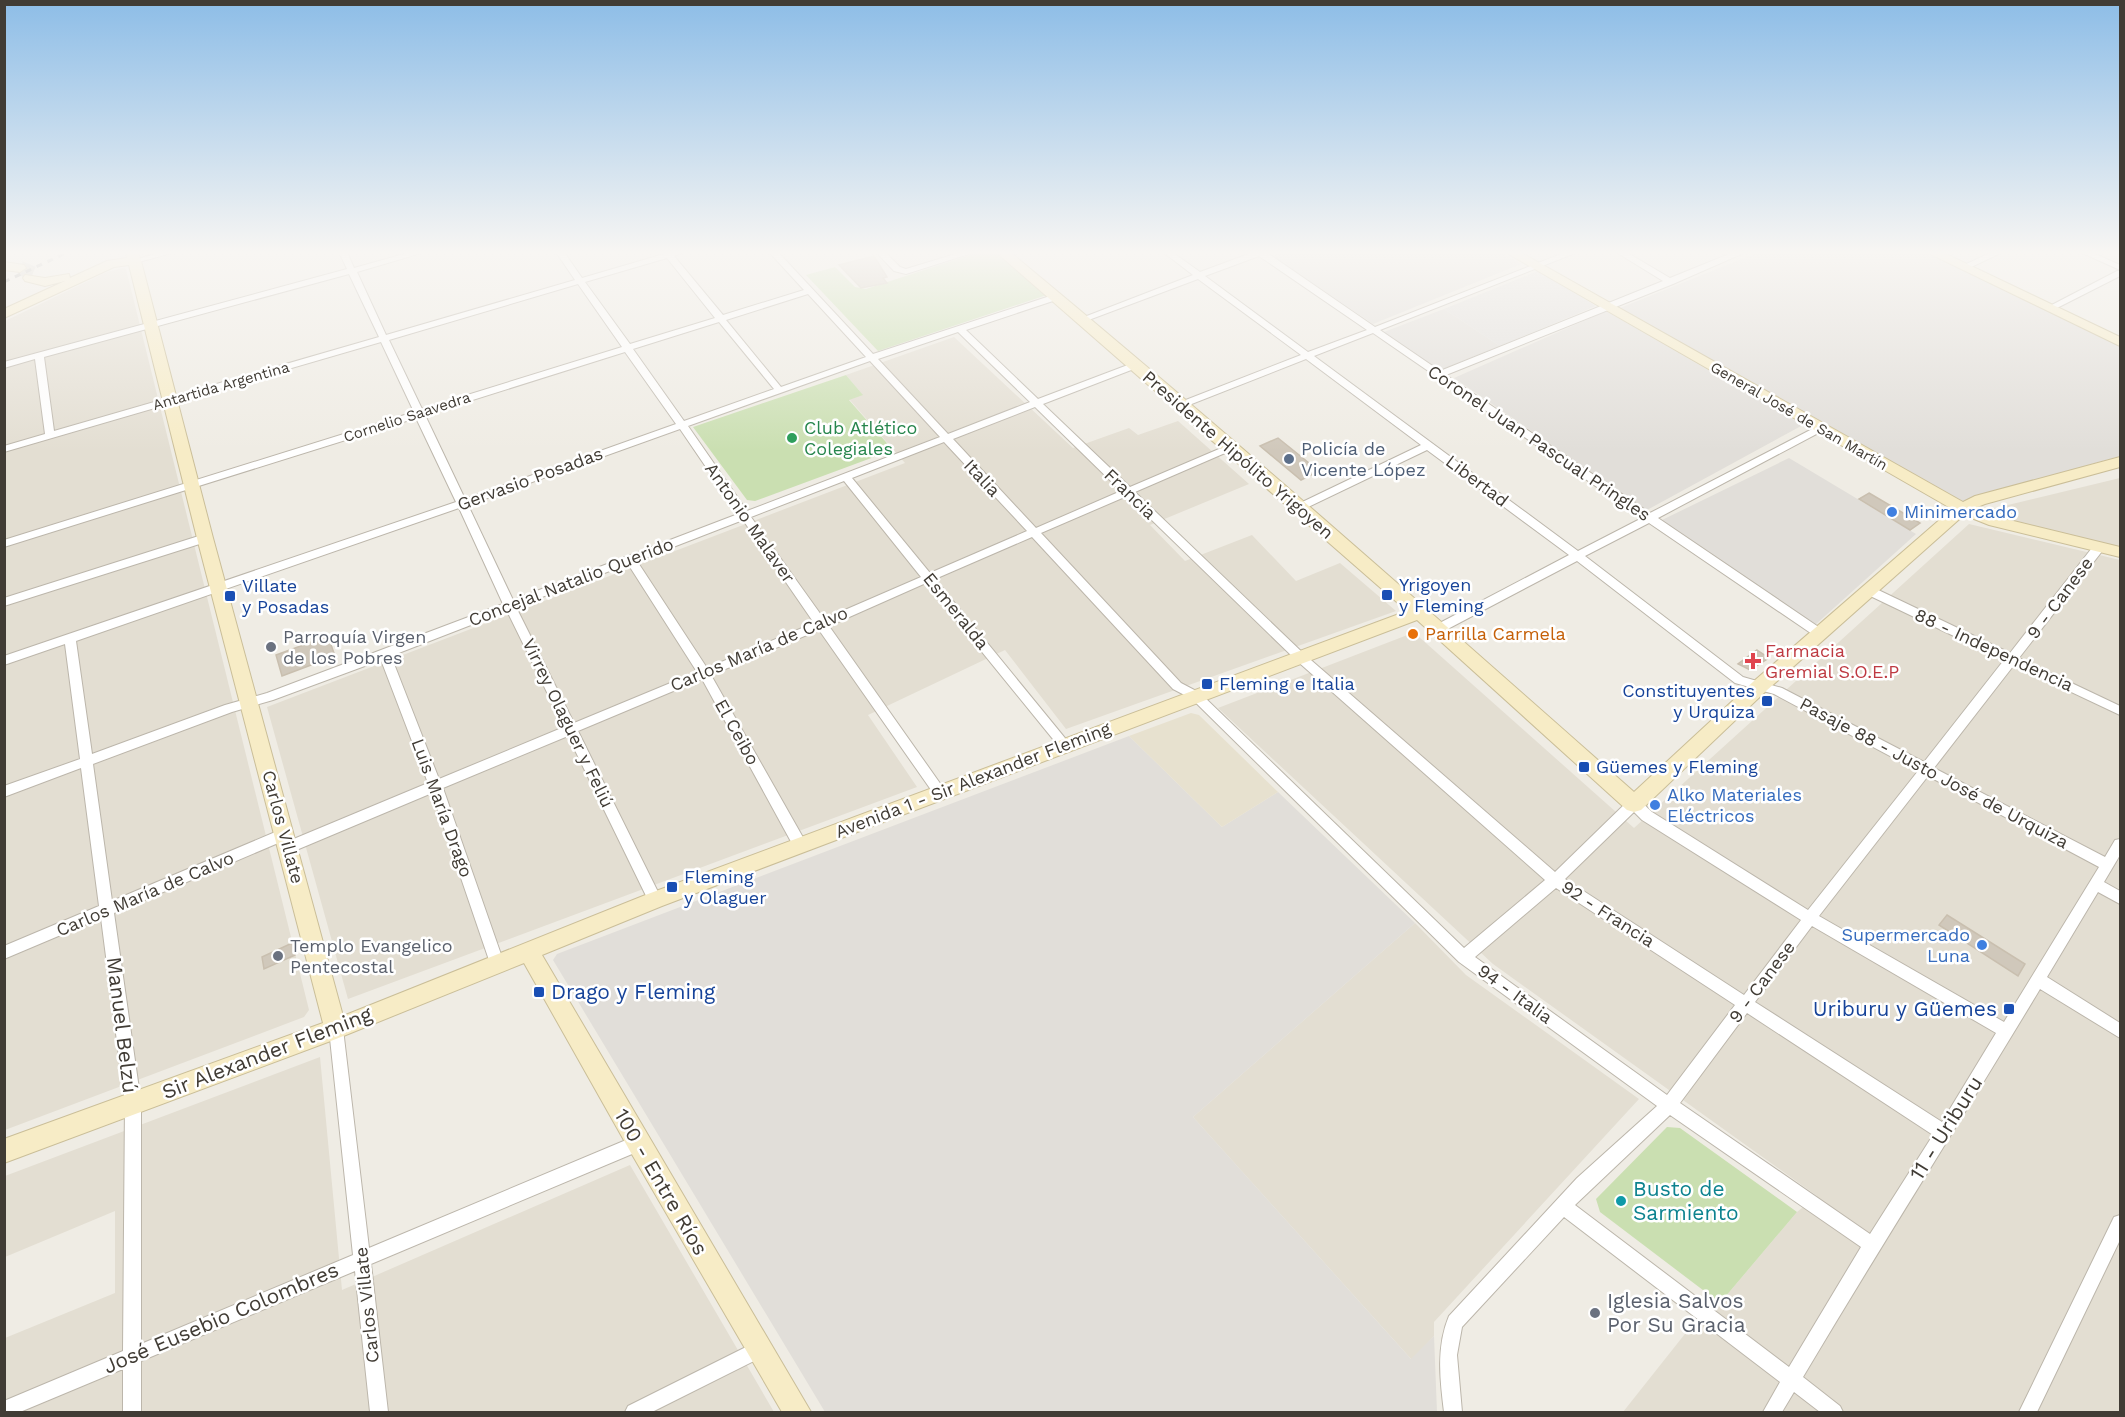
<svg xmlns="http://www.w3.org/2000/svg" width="2125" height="1417" viewBox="0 0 2125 1417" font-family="'Work Sans',sans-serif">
<rect width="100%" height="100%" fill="#efece4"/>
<path fill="#e3ded2" d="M123 268 126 269 309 1010 304 1017 5 1130V321L107 272Z
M954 337 1073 448 1129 428 1138 435 1178 421 1249 484 1150 525 1185 561 1252 535 1296 581 1340 563 1396 611 1066 729 1005 650 868 715 917 787 348 999 267 707 905 463 849 399 862 394 846 375Z
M2120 478V547L1997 519 1987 510Z
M1969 524 2120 560V1412H1623L1692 1325 1720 1303 1797 1212 1817 1196 1493 964 1218 708 1410 634 1418 636 1634 828Z
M1415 923 1466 975 1639 1099 1434 1322V1336L1412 1360 1193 1117Z
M320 1057 342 1290 630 1165 774 1412H5V1338L115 1293V1211L5 1257V1176Z"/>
<path fill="#e1ded9" d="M1283 252H1501L1521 264 1373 324 1273 256Z
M1759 252H1924L2120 346V456L1962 501 1620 308Z
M1444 309 1500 346 1438 371 1384 332Z
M1606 311 1803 425 1647 510 1454 378Z
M1789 458 1916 534 1815 625 1660 521Z
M1129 736 1222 827 1278 792 1415 923 1193 1117 1411 1359 1434 1336 1437 1412H825L553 960 557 954Z"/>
<path fill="#e7e1cf" d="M1191 713 1199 715 1278 792 1222 827 1129 736Z"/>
<path fill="#cadfb1" d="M979 252H997L1047 295 878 351 806 275 835 267 855 287 866 289Z
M846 375 863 395 849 400 893 450 755 501 747 500 693 427Z
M1667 1127 1680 1128 1797 1212 1720 1303 1600 1212 1596 1199Z"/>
<path fill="#e1dfdc" d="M1538 271 1596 306 1500 346 1444 309Z"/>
<path fill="#d0c8bb" stroke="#c9bfaf" stroke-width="1.5" d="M874 256 887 277 883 278 887 283 861 288 839 265Z
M1278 438 1319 471 1301 480 1260 446Z
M1869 493 1910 517 1920 523 1910 530 1859 499Z
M328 636 335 656 282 676 276 655Z
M1757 650 1769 658 1750 670 1738 664Z
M1947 915 2025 964 2018 976 1939 925Z
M292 943 295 955 264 969 262 957Z"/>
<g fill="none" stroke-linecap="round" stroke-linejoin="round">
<path stroke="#ccc9c1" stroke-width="14" stroke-dasharray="14 7" stroke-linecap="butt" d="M20 268 37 275"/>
<g stroke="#bcb6ab" stroke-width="2">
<path id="street" d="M161 252H176L135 263 131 261Z
M339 252H347L354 268 411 252H425L357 272 386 335 575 280 556 252H564L582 278 664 254 662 252H684L674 256 723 315 804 290 769 252H778L873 354 1053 295H1059V299L966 330 1038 399 1133 363H1139V367L1043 404 1130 487 1226 446H1232V450L1135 492 1304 654 1555 872 1629 800C1639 797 1645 806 1652 812L1808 910 1918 771 1774 694 1735 683 1577 561 1442 632H1434L1432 629 1434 626 1569 555 1427 450 1302 510H1294L1293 508 1294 506 1421 445 1306 359 1184 407H1178V403L1301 355 1198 279 1086 321 1079 319 1193 275 1163 252H1172L1200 272 1254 252H1266L1375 327 1566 252H1578L1380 330 1440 371 1663 281 1616 252H1626L1670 278 1734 252H1746L1673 284 1446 375 1650 513 1818 426H1824V430L1658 518 1823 630 1825 633 1823 636H1815L1649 523 1585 556 1743 677 1782 688 1924 762 2004 660 1864 593 1863 590 1864 587H1872L2010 653 2095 544H2103L2104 547 2103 550 2019 658 2120 706V715L2014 665 1934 768 2105 857 2115 840 2120 839V855L2104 882 2120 891V904L2098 892 2047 977 2120 1023V1038L2040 989C1962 1119 1880 1247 1803 1377L1840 1406 1843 1412H1820L1794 1392 1782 1412H1763L1780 1382 1564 1217 1462 1327 1457 1355 1462 1412H1444C1440 1380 1436 1347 1449 1316L1577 1178 1657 1106 1459 962 1192 699 1173 689 1032 537 935 579 1069 743 1071 746 1069 749H1061L926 583 829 626 944 789 946 793 944 797 940 798 936 797 819 630 711 675 805 841 807 845 805 849 800 851 795 849 702 679 578 731 662 900 660 904 655 906 650 904 568 736 443 788 504 963 502 968 497 969 492 968 490 963 432 793 294 851 289 853 284 851 282 847 284 843 428 783 381 660 273 700 232 712 93 764 112 901 280 830 285 829 290 830 292 834 290 838 114 913 141 1103V1344L353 1255 329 1029 331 1024 336 1022 341 1024 343 1029 369 1248 638 1135 644 1137 646 1143 644 1149 371 1264 388 1412H370L355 1271 141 1361V1412H123V1369L20 1412H4V1401L123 1351 125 1103 101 918 4 959V946L99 906 81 768 4 797V786L80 759 65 644 4 665V656L456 502 416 418 4 547V540L414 412 381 342 4 452V446L45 434 35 359 4 368V362L347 269ZM1259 256 1367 330 1308 352 1205 276ZM667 258 715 318 630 344 585 282ZM349 274 379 337 54 431 44 357ZM578 284 622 347 422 409 389 340ZM808 294 866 357 781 387 726 320ZM719 322 774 389 684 421 633 349ZM958 332 1030 402 948 434 878 359ZM1373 333 1642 518 1578 551 1314 356ZM625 352 676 424 465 499 425 415ZM870 361 940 437 747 511 688 426ZM1035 407 1121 491 1036 528 953 439ZM680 429 738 514 513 600 468 505ZM944 442 1027 531 930 573 852 478ZM844 481 921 577 824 619 751 517ZM1127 496 1296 660 1545 880 1464 948 1200 693 1181 683 1041 533ZM459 508 503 604 267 693 225 705 92 754 76 641ZM743 520 814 623 707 668 637 561ZM628 564 697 672 574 723 516 607ZM507 611 564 727 439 779 391 656ZM1928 776 2099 867 2004 1022 1819 916ZM1634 812 1642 820 1801 920 1744 995 1565 879ZM1556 888 1735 1005 1667 1095 1475 957ZM1812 926 1996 1033 1942 1122 1755 1002ZM1747 1013 1933 1135 1870 1234 1680 1103ZM1670 1115 1861 1247 1789 1367 1575 1205Z
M876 252H885L900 267 906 269 962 252H975L906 274 894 271Z
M1992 252H2003L1967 269 1960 267Z
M2080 252H2091L2120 265V270Z
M2117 271H2120V276L2053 310 2046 308Z
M205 534 210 538 209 541 4 606V598Z
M2120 1215V1240L2037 1412H2019L2114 1217Z
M758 1341 764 1344 767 1350 764 1356 652 1412H625L628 1406Z"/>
</g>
<g stroke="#cabe98" stroke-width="2">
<path id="secondary" d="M126 252H138L141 261 213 538 343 1016 648 894 1407 611 996 252H1010C1222 427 1428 610 1634 792L1754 681 1952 509 1505 252H1520L1963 502 1975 496 2120 457V467L1985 504 1975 508 1993 516 2120 547V557L1989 525 1964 515 1766 691 1641 810 1634 812 1627 810 1417 620 662 906 542 955 811 1412H782L630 1151 524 963 336 1039 4 1163V1139L323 1023 197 538 129 265 114 267 4 318V309L65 281 45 286 25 281 23 278 25 275 45 278 69 274 70 278 107 261 127 258Z
M1926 252H1942L2120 337V346Z
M4 262 24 265 26 268 20 272 4 270Z"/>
</g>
<use href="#street" fill="#fff" fill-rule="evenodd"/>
<use href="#secondary" fill="#f7ecc6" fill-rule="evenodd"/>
<path stroke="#939393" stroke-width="3" stroke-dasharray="6 6" stroke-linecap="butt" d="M4 282 68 252"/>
</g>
<linearGradient id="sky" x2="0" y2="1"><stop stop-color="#8dbde7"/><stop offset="0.56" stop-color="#f8f6f3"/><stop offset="1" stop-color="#f8f6f3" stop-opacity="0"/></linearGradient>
<rect width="2125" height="451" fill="url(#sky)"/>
<circle fill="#2e9e5b" stroke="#fff" stroke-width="2" cx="792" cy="438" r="6"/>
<circle fill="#5c6f8a" stroke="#fff" stroke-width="2" cx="1289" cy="459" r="6"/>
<g fill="#3f7fe0" stroke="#fff" stroke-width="2">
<circle cx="1892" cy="512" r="6"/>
<circle cx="1655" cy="805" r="6"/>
<circle cx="1982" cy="945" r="6"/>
</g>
<g fill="#1a4fb4" stroke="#fff" stroke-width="2">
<rect x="1381" y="589" width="12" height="12" rx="3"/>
<rect x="224" y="590" width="12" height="12" rx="3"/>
<rect x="1201" y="678" width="12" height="12" rx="3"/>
<rect x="1761" y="695" width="12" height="12" rx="3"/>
<rect x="1578" y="761" width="12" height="12" rx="3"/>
<rect x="666" y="881" width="12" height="12" rx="3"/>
<rect x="533" y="986" width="12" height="12" rx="3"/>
<rect x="2003" y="1003" width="12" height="12" rx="3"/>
</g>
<circle fill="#e8710a" stroke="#fff" stroke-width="2" cx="1413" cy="634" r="6"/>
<g fill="#6b7280" stroke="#fff" stroke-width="2">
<circle cx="271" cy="647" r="6"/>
<circle cx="278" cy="956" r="6"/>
<circle cx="1595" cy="1313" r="6"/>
</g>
<path fill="#e0444e" stroke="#fff" stroke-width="2" d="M1750 652h6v6h6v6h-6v6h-6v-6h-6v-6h6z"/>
<circle fill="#0f9aa8" stroke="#fff" stroke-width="2" cx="1621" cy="1201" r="6"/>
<g text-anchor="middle" stroke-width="5" stroke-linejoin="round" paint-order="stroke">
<g font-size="15" fill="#413c35" stroke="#fff">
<text transform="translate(221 386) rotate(-16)" y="5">Antartida Argentina</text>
<text transform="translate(1799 416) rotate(30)" y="5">General José de San Martín</text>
<text transform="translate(407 417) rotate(-18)" y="5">Cornelio Saavedra</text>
</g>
<g font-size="18" fill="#27864d" stroke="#fff" text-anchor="start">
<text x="804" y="434">Club Atlético<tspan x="804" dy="21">Colegiales</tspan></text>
</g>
<g font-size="18" fill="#413c35" stroke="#fff">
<text transform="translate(1539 443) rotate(34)" y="6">Coronel Juan Pascual Pringles</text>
<text transform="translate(1238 455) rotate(41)" y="6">Presidente Hipólito Yrigoyen</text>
<text transform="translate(982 478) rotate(47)" y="6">Italia</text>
<text transform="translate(530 479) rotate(-20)" y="6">Gervasio Posadas</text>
<text transform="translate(1477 481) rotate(37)" y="6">Libertad</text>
<text transform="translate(1130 494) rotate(44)" y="6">Francia</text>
<text transform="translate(750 523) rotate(55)" y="6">Antonio Malaver</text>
<text transform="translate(571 582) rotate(-21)" y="6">Concejal Natalio Querido</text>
<text transform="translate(2060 598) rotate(-53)" y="6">9 - Canese</text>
<text transform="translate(956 611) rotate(51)" y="6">Esmeralda</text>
<text transform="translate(759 649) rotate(-23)" y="6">Carlos María de Calvo</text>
<text transform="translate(1994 650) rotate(25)" y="6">88 - Independencia</text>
<text transform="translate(568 723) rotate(64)" y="6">Virrey Olaguer y Feliú</text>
<text transform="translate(737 732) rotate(61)" y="6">El Ceibo</text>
<text transform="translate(1934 773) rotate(28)" y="6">Pasaje 88 - Justo José de Urquiza</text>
<text transform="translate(973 780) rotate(-21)" y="6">Avenida 1 - Sir Alexander Fleming</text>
<text transform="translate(442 808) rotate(70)" y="6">Luis María Drago</text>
<text transform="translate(283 827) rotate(75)" y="6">Carlos Villate</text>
<text transform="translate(145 894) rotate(-23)" y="6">Carlos María de Calvo</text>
<text transform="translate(1608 914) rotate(33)" y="6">92 - Francia</text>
<text transform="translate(1762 982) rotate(-53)" y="6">9 - Canese</text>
<text transform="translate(1515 994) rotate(36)" y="6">94 - Italia</text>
<text transform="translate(367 1305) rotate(-96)" y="6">Carlos Villate</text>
</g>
<g font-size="18" fill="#4e5e75" stroke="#fff" text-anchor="start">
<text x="1301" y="455">Policía de<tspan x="1301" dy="21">Vicente López</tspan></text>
</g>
<g font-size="18" fill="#366cbe" stroke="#fff" text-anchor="start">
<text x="1904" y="518">Minimercado</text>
<text x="1667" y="801">Alko Materiales<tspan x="1667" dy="21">Eléctricos</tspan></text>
<text x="1970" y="941" text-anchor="end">Supermercado<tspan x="1970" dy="21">Luna</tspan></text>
</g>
<g font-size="18" fill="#164399" stroke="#fff" text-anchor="start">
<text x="1399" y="591">Yrigoyen<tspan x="1399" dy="21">y Fleming</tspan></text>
<text x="242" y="592">Villate<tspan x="242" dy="21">y Posadas</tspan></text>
<text x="1219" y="690">Fleming e Italia</text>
<text x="1755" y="697" text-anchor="end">Constituyentes<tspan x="1755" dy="21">y Urquiza</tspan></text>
<text x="1596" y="773">Güemes y Fleming</text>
<text x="684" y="883">Fleming<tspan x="684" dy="21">y Olaguer</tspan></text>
</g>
<g font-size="18" fill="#c56008" stroke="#fff" text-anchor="start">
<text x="1425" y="640">Parrilla Carmela</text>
</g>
<g font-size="18" fill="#5b616d" stroke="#fff" text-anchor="start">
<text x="283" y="643">Parroquía Virgen<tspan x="283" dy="21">de los Pobres</tspan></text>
<text x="290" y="952">Templo Evangelico<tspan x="290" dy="21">Pentecostal</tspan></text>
</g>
<g font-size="18" fill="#be3a42" stroke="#fff" text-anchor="start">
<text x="1765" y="657">Farmacia<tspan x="1765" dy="21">Gremial S.O.E.P</tspan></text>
</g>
<g font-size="21" fill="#164399" stroke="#fff" text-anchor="start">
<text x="551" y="999">Drago y Fleming</text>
<text x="1997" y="1016" text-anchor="end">Uriburu y Güemes</text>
</g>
<g font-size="21" fill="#413c35" stroke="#fff">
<text transform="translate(122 1025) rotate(83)" y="7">Manuel Belzú</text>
<text transform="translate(267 1053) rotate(-21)" y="7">Sir Alexander Fleming</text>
<text transform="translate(1946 1128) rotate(-58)" y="7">11 - Uriburu</text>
<text transform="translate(661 1182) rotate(60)" y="7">100 - Entre Ríos</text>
<text transform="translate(221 1318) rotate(-23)" y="7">José Eusebio Colombres</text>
</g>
<g font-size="21" fill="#0d838f" stroke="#fff" text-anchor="start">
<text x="1633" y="1196">Busto de<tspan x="1633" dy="24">Sarmiento</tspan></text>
</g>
<g font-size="21" fill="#5b616d" stroke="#fff" text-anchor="start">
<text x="1607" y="1308">Iglesia Salvos<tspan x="1607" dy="24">Por Su Gracia</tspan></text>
</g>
</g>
<rect width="2125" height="1417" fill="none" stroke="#413c35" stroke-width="12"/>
</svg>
